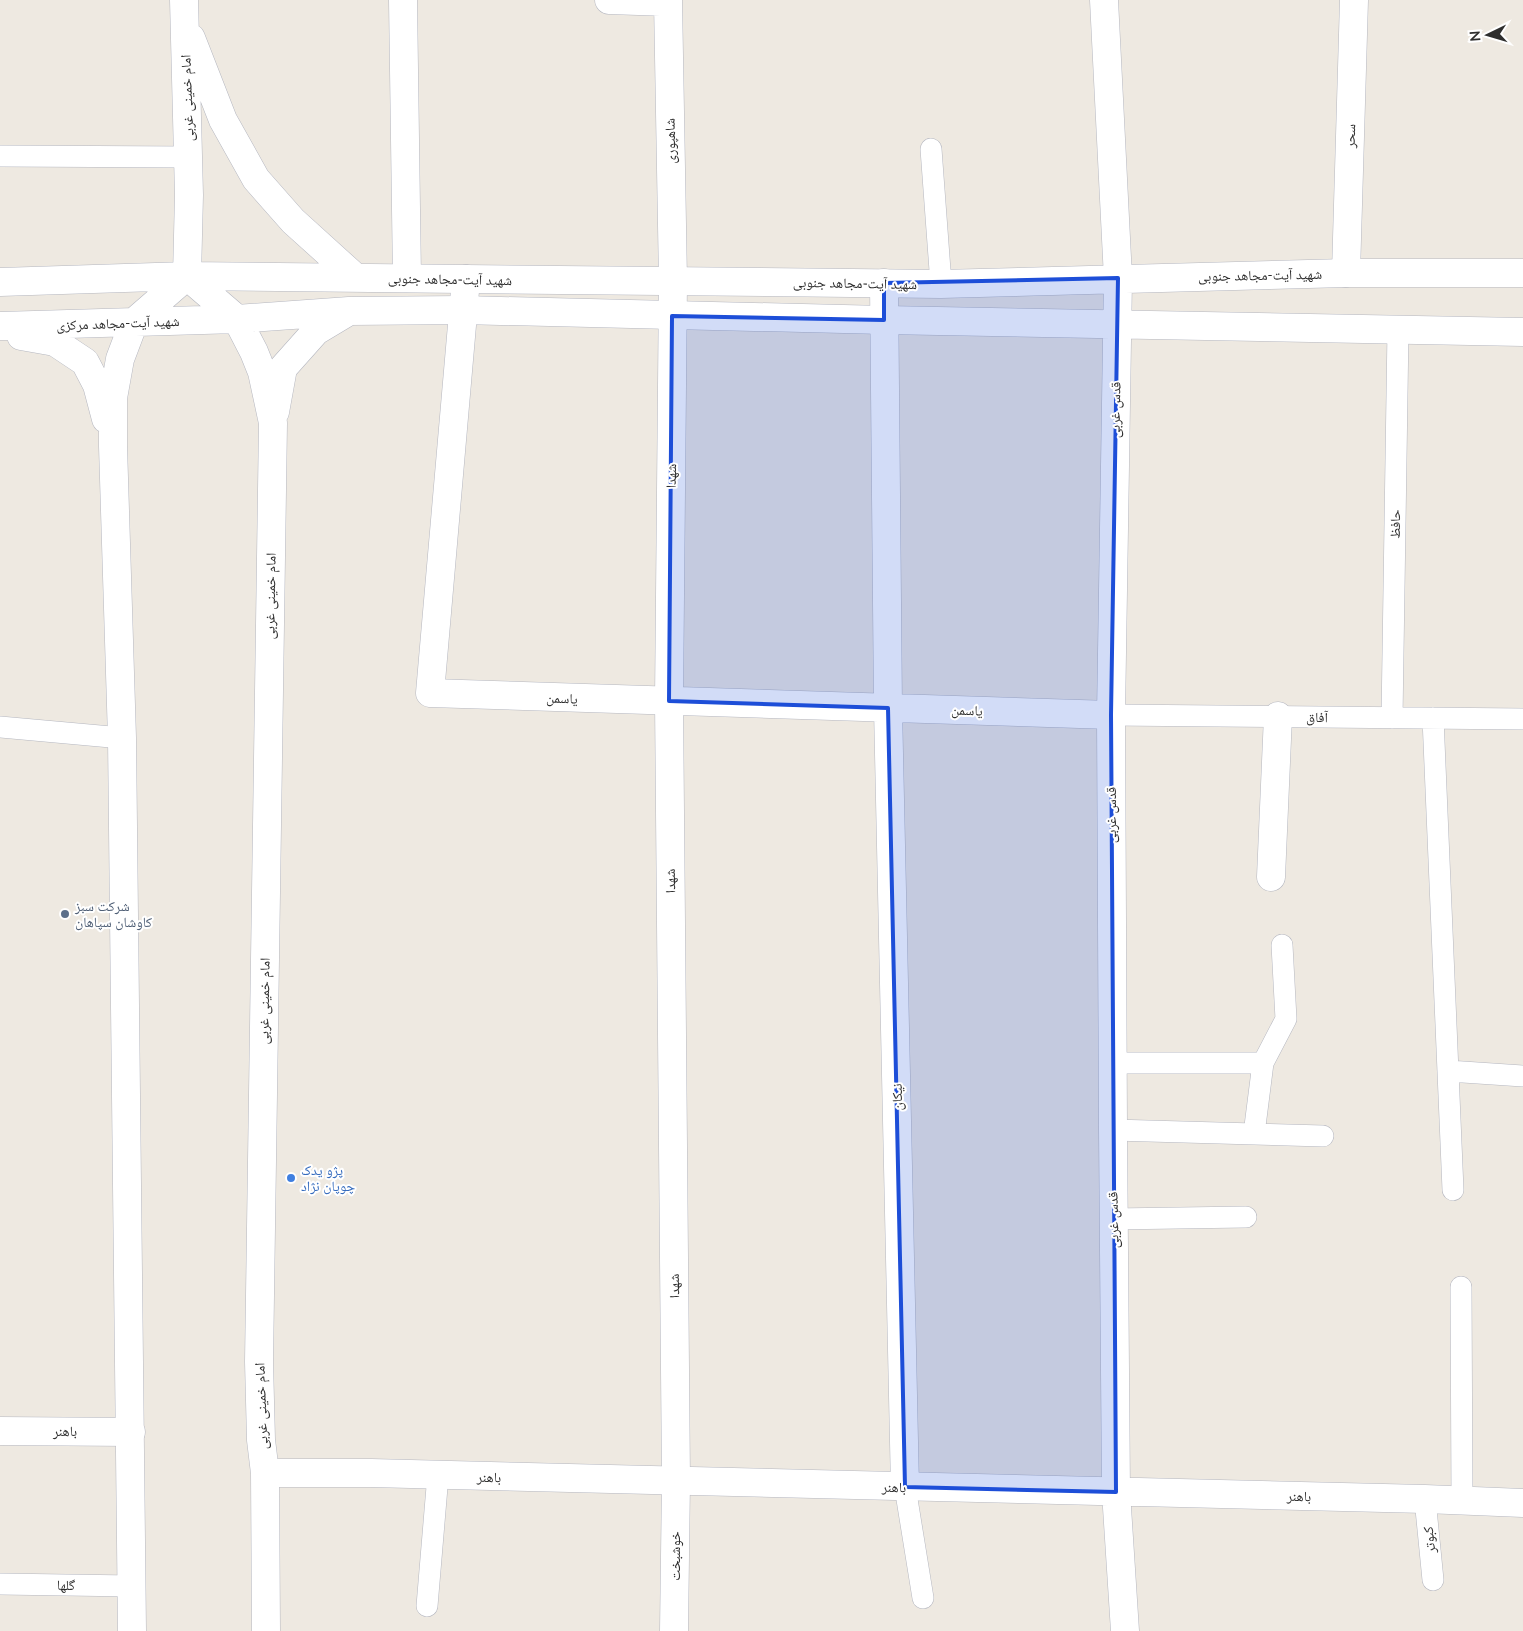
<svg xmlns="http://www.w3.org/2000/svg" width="1523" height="1631" viewBox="0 0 1523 1631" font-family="Lato,'Noto Naskh Arabic',sans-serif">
<rect width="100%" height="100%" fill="#eee9e1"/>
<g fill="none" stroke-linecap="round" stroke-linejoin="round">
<g stroke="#b5b7c0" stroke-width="22">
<path id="lane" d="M931 149 941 284
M0 156 188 157
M1111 715 1523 719
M1392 718 1398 330
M1433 718 1453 1190
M0 727 122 738
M1113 1063H1263
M1448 1071 1523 1076
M1113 1130 1323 1136
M1254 1134 1263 1063 1286 1019 1282 945
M1113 1219 1246 1217
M1461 1287 1462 1501
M905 1487 923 1598
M1425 1499 1433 1580
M0 1584 132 1586
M427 1606 438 1475"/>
</g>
<g stroke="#b5b7c0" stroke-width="29">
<path id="street" d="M403 0 407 278
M609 0 668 2
M668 0 673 281 669 701 676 1481 674 1631
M1346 273 1354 0
M466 279 430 693 1111 715
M884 283 888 708 905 1487
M1271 877 1278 716
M0 1431 131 1432"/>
</g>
<g stroke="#b5b7c0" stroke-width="29">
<path id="secondary" d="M184 0 189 195 187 276 237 319 254 352 262 372 273 423 259 1362 261 1440 265 1473 266 1631
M1104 0 1118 278 1111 715 1113 1130 1116 1492 1125 1631
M191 38 223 120 256 179 293 221 356 278
M0 282 187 276 941 284 1346 273H1523
M0 326 237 319 349 311 462 310 884 320 1523 332
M21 336 55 342 85 362 97 385 106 419
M275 412 283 368 316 331 346 313
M265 1473H371L1425 1499 1523 1503
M132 1631 122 738 113 446V398L120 359 134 322 187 276"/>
</g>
<use href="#lane" stroke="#fff" stroke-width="21"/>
<use href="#street" stroke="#fff" stroke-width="28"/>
<use href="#secondary" stroke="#fff" stroke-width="28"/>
</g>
<path fill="#1d4ed8" fill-opacity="0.2" stroke="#1d4ed8" stroke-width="4" stroke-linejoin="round" d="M1118 278 1111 715 1116 1492 905 1487 888 708 669 701 672 316 884 320V283Z"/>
<circle fill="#5c6f8a" stroke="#fff" stroke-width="2" cx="65" cy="914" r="5"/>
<circle fill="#3f7fe0" stroke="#fff" stroke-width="2" cx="291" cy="1178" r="5"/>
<g text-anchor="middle" stroke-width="4" stroke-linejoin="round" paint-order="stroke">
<g font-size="14" fill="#2e2e2e" stroke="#fff">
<text transform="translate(187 98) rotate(-92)" y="5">امام خمینی غربی</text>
<text transform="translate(1350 136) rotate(-88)" y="5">سحر</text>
<text transform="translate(670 141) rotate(-91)" y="5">شاهپوری</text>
<text transform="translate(1260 275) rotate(-1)" y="5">شهید آیت-مجاهد جنوبی</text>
<text transform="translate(450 279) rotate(1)" y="5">شهید آیت-مجاهد جنوبی</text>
<text transform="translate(855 283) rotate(1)" y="5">شهید آیت-مجاهد جنوبی</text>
<text transform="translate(118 323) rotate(-2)" y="5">شهید آیت-مجاهد مرکزی</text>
<text transform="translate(1115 410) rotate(-89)" y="5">قدس غربی</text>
<text transform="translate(671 476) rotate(-89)" y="5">شهدا</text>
<text transform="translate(1395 524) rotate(-89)" y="5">حافظ</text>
<text transform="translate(270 596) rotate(-89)" y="5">امام خمینی غربی</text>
<text transform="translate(562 698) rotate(2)" y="5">یاسمن</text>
<text transform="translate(967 710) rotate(2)" y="5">یاسمن</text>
<text transform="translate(1317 717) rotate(1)" y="5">آفاق</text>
<text transform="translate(1111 815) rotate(-90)" y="5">قدس غربی</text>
<text transform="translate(670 881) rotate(-91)" y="5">شهدا</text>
<text transform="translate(264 1001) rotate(-89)" y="5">امام خمینی غربی</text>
<text transform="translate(897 1097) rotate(-91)" y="5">نیکان</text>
<text transform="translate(1113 1220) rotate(-91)" y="5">قدس غربی</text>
<text transform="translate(674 1286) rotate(-91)" y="5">شهدا</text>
<text transform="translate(261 1406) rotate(-92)" y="5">امام خمینی غربی</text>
<text x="65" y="1436">باهنر</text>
<text transform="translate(489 1477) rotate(1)" y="5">باهنر</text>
<text transform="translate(894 1487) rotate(1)" y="5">باهنر</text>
<text transform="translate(1299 1496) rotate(1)" y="5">باهنر</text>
<text transform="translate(1429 1540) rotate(-96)" y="5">کبوتر</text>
<text transform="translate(675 1556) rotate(-90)" y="5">خوشبخت</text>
<text transform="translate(66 1585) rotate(1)" y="5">گلها</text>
</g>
<g font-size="14" fill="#4e5e75" stroke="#fff" text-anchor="start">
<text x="75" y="911">شرکت سبز<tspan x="75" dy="16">کاوشان سپاهان</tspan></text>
</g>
<g font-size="14" fill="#366cbe" stroke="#fff" text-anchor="start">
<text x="301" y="1175">پژو یدک<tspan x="301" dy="16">چوپان نژاد</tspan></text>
</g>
</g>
<g transform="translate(1488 35) rotate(265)" stroke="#ffffff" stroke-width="4" paint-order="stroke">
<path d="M0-4L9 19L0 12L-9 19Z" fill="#2e2e2e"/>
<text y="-8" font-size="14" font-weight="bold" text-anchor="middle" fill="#2e2e2e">N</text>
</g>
</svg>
